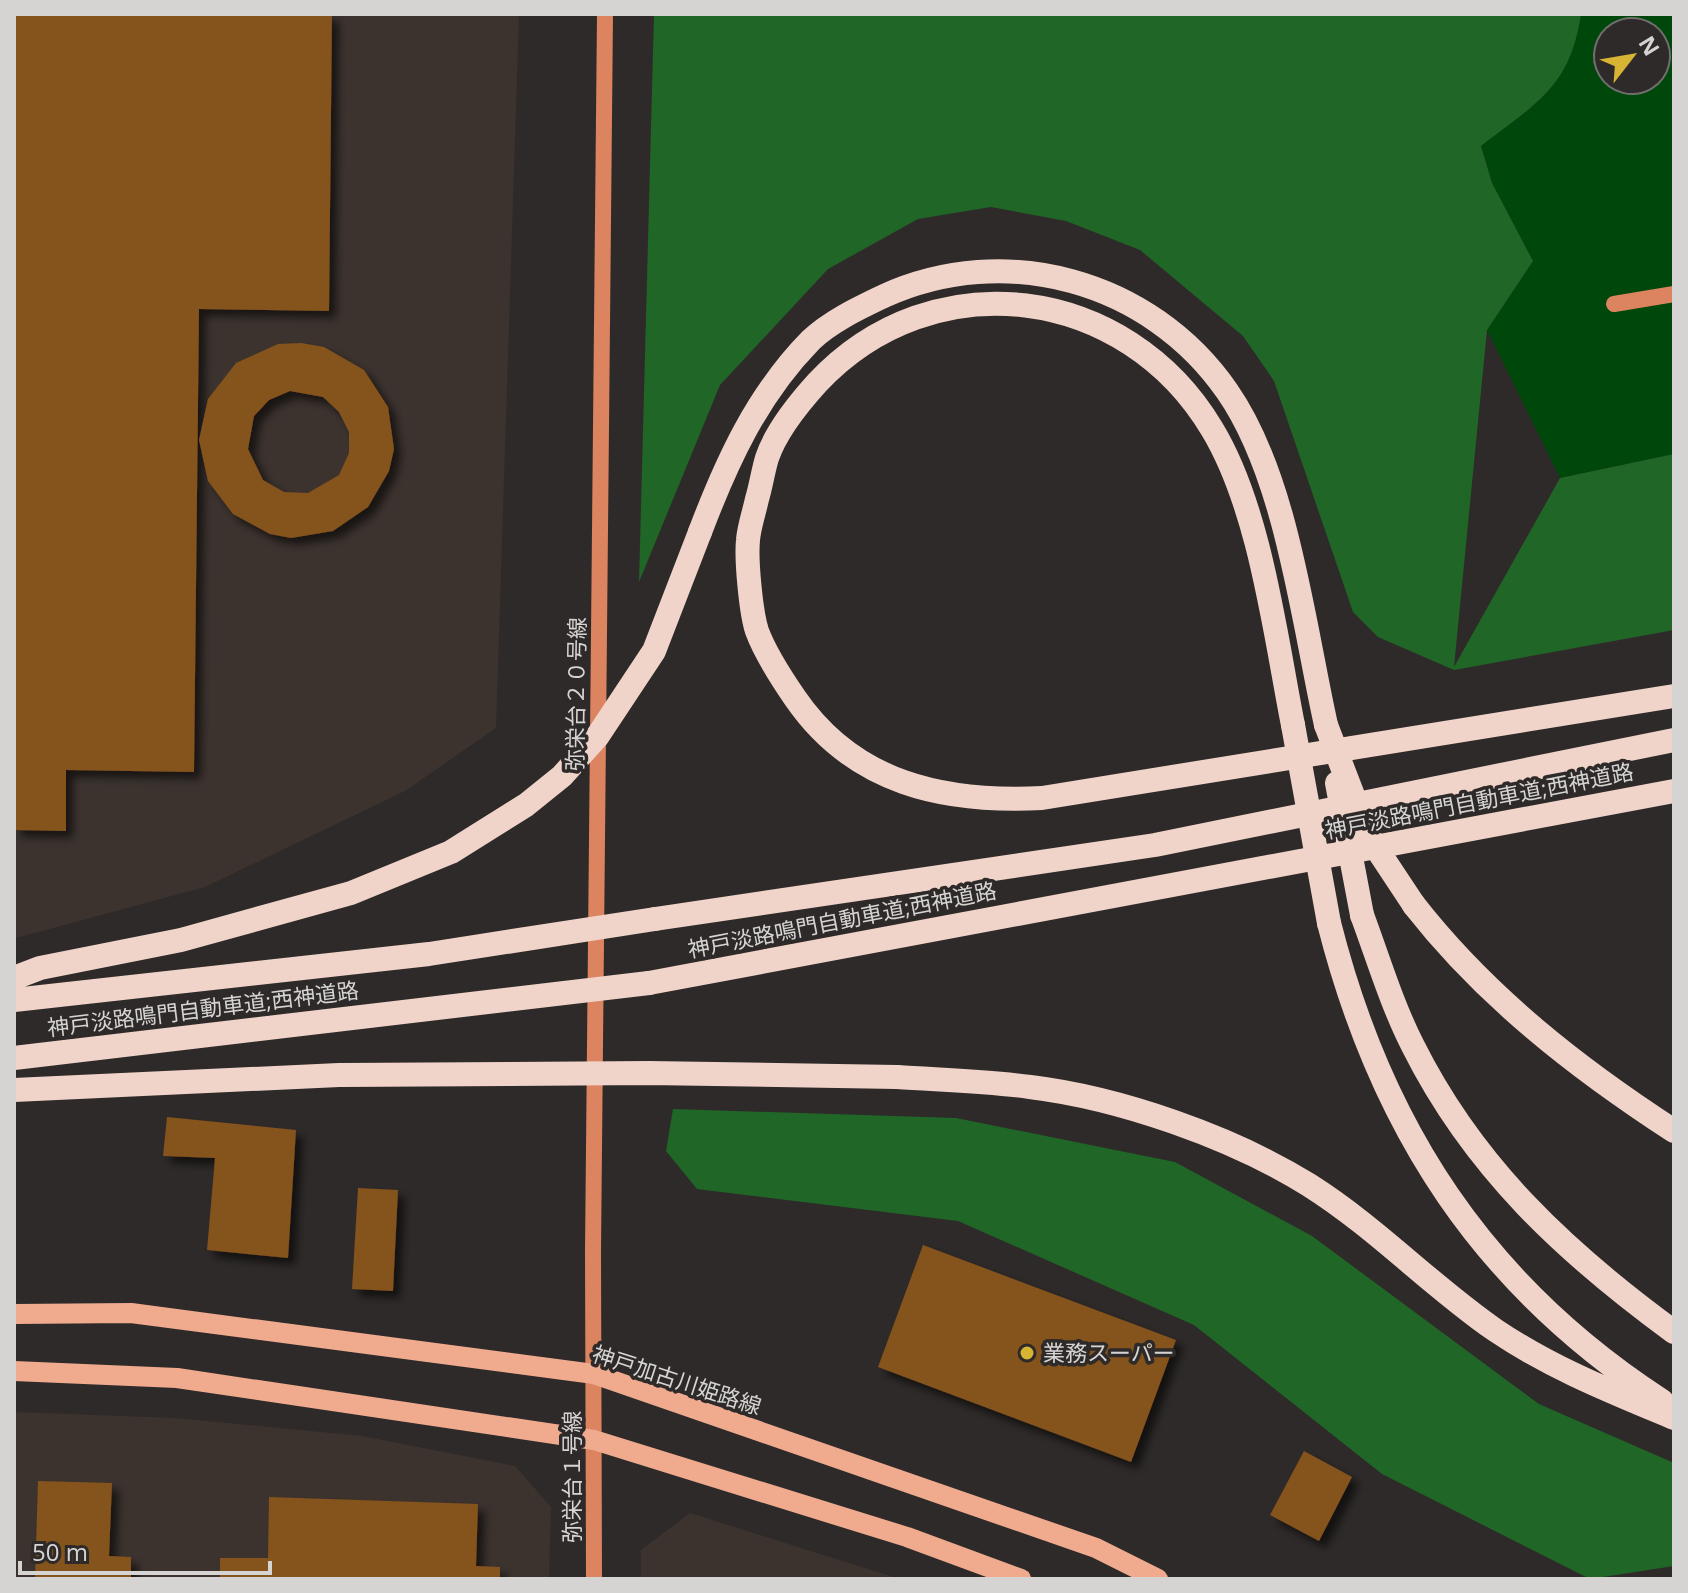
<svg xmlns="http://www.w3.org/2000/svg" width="1688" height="1593" viewBox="0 0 1688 1593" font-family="'Open Sans','Noto Sans JP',sans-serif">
<defs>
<filter id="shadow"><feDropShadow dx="7" dy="7" stdDeviation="4" flood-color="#0009"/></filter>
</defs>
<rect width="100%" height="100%" fill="#2e2a29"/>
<path fill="#3c332f" d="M14 14H519L496 728 405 791 205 887 16 938Z
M14 1412 175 1418 362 1436 515 1466 551 1507 549 1579H14Z
M690 1513 900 1579H641V1550Z"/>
<path fill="#00470b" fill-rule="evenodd" d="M1581 14H1674V454L1560 478 1487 330 1533 261 1492 183 1481 145C1539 102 1567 90 1581 14ZM1608 32H1656V80H1608Z"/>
<path fill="#206627" d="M654 14H1581C1570 88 1536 103 1481 146L1492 183 1533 261 1487 330 1454 667 1560 478 1674 454V630L1454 670 1378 637 1353 612 1274 381 1243 336 1140 250 1066 221 991 207 918 219 828 269 720 385 639 582Z
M673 1109 956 1118 1175 1162 1312 1236 1539 1404 1674 1463V1566L1590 1579 1382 1474 1194 1325 958 1221 697 1189 666 1151Z"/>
<path fill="#85521c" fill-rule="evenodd" filter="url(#shadow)" d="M14 14H332L329 311 199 309 194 772 66 770V831L14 830Z
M301 343 324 347 364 370 388 407 394 449 389 471 368 507 333 531 291 538 270 534 233 514 208 481 199 440 208 399 236 363 278 344ZM290 391 323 397 339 412 349 432V453L339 475 308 493 284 492 263 480 248 449 254 416 269 400Z
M167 1117 296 1130 288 1258 207 1250 215 1158 163 1156Z
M358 1188 398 1190 393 1291 352 1289Z
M923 1245 1176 1340 1131 1462 878 1367Z
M1304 1451 1352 1477 1319 1541 1270 1515Z
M38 1481 112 1483 109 1556 131 1557V1579H35Z
M269 1497 478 1504 476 1566 500 1567V1579H220V1558H268Z"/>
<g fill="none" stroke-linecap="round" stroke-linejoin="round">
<path stroke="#dc835f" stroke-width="16" d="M1614 304 1674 294
M594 1579 593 1251 605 14"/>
<path stroke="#f0ab8f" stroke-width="20" d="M14 1314 131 1313 594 1374 1096 1548 1158 1579
M14 1371 177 1378 594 1440 907 1537 1021 1579"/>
<path stroke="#f1d4c9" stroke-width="24" d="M700 532C727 461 757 395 811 340 831 321 859 308 884 296 1005 241 1150 280 1227 391 1287 477 1303 622 1326 725
M1293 725C1275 634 1260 508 1212 429 1126 285 933 259 817 383 798 404 776 431 767 458 763 471 761 486 757 499 754 513 749 527 748 540 746 560 751 613 757 631 765 653 782 679 795 698 854 784 944 803 1042 798L1674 696
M1414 905C1486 997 1577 1068 1674 1131
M1362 915C1378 958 1392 1005 1413 1046 1474 1168 1566 1253 1674 1332
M655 919 1155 845 1674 740
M1329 923C1381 1128 1483 1285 1662 1401
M649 983 1674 791
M897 1077C941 1080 986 1081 1030 1087 1120 1098 1232 1137 1309 1185 1377 1228 1430 1285 1495 1330 1551 1368 1612 1392 1674 1418"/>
<path stroke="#f1d4c9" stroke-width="24" d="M1293 725 1329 923
M1326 725 1369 837 1414 905
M1337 783 1362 915
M14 978 40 968 181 940 351 893 451 852 526 805 562 776 597 737 654 651 700 532
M14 1000 429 954 655 919
M14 1058 649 983
M14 1090 339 1075 649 1073 897 1077"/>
</g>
<circle fill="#d8b434" stroke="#2e2a29" stroke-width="3" cx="1027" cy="1353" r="8"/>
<g text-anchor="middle" stroke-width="7" stroke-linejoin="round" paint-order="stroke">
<g font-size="22" fill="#d6d4d3" stroke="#2e2a29">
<text transform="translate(576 694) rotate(-89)" y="8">弥栄台２０号線</text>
<text transform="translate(1479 801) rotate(-11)" y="8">神戸淡路鳴門自動車道;西神道路</text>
<text transform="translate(842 920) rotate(-11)" y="8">神戸淡路鳴門自動車道;西神道路</text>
<text transform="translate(203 1009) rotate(-7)" y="8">神戸淡路鳴門自動車道;西神道路</text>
<text transform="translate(677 1380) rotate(18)" y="8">神戸加古川姫路線</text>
<text transform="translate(572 1477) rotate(-90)" y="8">弥栄台１号線</text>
</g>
<g font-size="22" fill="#d6d4d3" stroke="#2e2a29" text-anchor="start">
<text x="1043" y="1361">業務スーパー</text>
</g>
</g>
<rect width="1688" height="1593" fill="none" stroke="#d6d4d3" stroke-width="32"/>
<g transform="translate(1632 56) rotate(59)"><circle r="38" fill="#2e2a29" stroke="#716e6d" stroke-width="2"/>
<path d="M0-6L14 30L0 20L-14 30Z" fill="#d8b434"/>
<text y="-12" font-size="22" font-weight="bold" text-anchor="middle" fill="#d6d4d3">N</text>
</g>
<path d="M20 1561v12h250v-12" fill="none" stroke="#d6d4d3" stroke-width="4"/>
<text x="32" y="1561" font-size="24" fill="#d6d4d3" stroke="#2e2a29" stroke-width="6" paint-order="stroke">50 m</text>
</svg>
